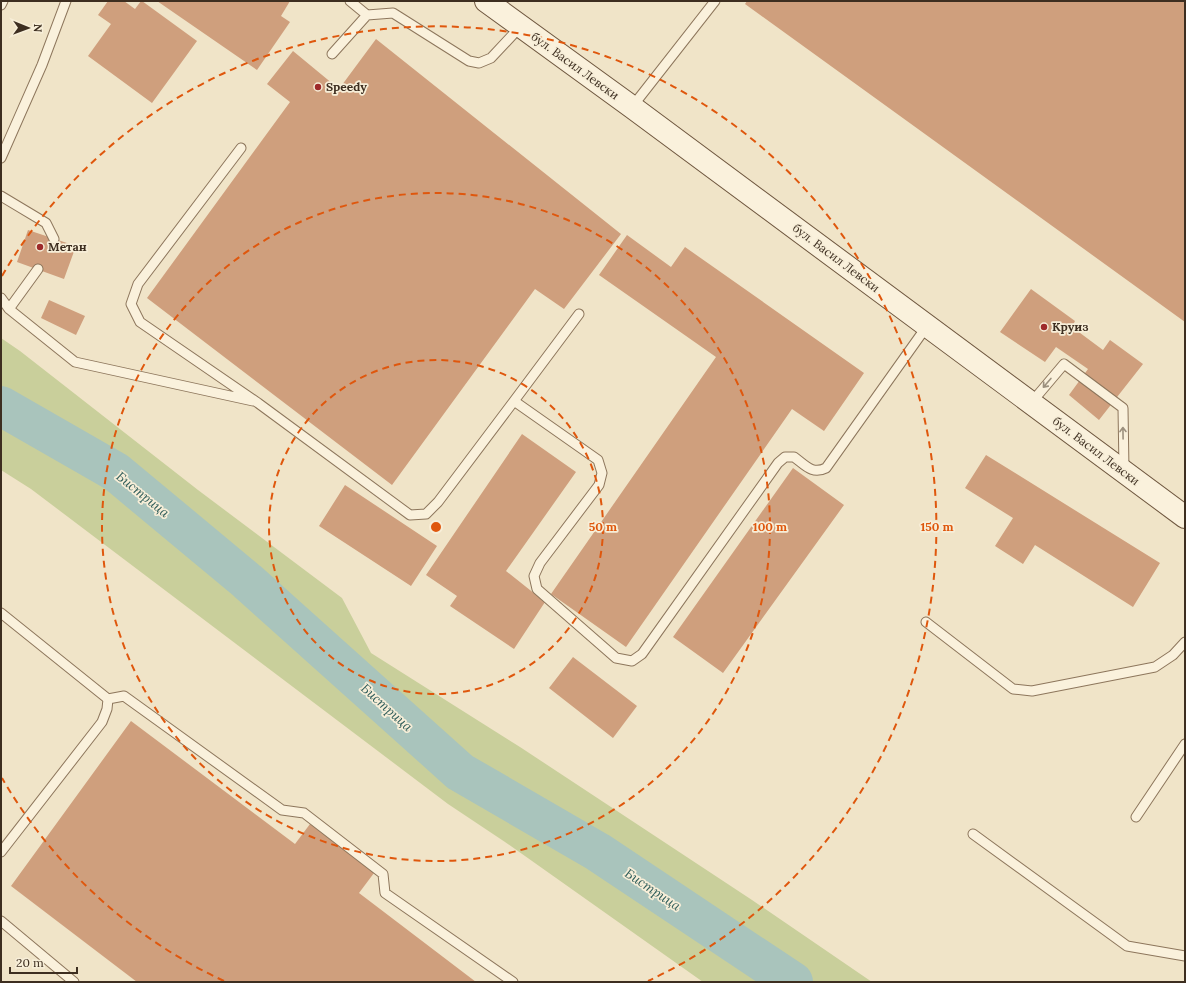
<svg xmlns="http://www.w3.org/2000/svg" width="1186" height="983" viewBox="0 0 1186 983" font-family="Lora,serif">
<rect width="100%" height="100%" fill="#f0e4c8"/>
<path fill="#c9cf9b" d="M1 338 20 351 198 490 342 598 371 653 520 747 752 900 872 982H703L505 842 448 804 31 489 1 470Z"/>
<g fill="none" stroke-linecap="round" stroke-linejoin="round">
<path stroke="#a9c4bc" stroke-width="40" d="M1 406 116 472 247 581 460 772 598 852 793 982"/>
</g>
<path fill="#cf9f7d" d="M108 1H124L135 9 141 1H142L197 41 152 103 88 56 111 24 98 15Z
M157 1H290L281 16 290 22 257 70Z
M747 1H1185V322L745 4Z
M376 39 621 234 564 309 535 289 392 485 147 298 290 102 267 84 293 51 339 89Z
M28 230 76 246 64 279 17 262Z
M627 235 671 267 685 247 864 373 824 431 792 409 626 647 551 594 716 357 599 275Z
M1031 289 1075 321 1072 327 1103 350 1110 340 1143 364 1099 420 1069 395 1088 369 1056 347 1045 362 1000 332Z
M49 300 85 316 76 335 41 318Z
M522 434 576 472 506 571 545 602 514 649 450 606 457 596 426 575Z
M986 455 1160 563 1133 607 1035 545 1023 564 995 546 1013 518 965 488Z
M793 468 844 505 723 673 673 637Z
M345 485 437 546 411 586 319 526Z
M573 657 637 706 613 738 549 688Z
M131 721 295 844 310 824 374 873 359 893 476 982H137L11 886Z"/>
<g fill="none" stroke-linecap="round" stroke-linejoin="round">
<g stroke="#8d765c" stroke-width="11">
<path id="lane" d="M350 1 367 15
M1 5 3 1
M332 54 367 15 393 13 469 61 479 63 491 58 520 27
M632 107 715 1
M241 148 138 284 131 304 140 322 258 403 410 515 426 514 438 502 514 401 598 460 602 473 599 485 540 563 534 576 537 589 616 658 632 661 642 654 778 463 785 457H794C805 465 812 475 826 468L927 326
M1 158 42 65 66 1
M1 196 46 223 54 239
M1 298 9 309 75 362 253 401
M9 309 38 269
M514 401 579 314
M1031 403 1064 364 1123 408 1124 470
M1 613 108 699 107 709 102 722 1 852
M926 622 1013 689 1032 691 1155 667 1173 655 1185 642
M108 699 124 696 282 810 304 813 383 874 385 893 513 982
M1136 817 1185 744
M973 834 1127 946 1185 956
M1 921 74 982"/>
</g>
<g stroke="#6f573f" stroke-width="24">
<path id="secondary" d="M486 1 632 107 1185 517"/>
</g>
<use href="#lane" stroke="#faf1dc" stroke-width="9"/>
<use href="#secondary" stroke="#faf1dc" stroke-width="22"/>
</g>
<defs><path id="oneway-shaft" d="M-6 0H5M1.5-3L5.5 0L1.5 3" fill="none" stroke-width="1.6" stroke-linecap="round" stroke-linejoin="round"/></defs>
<g stroke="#9c907e">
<use href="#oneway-shaft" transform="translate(1047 383) rotate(131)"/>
<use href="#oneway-shaft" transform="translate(1123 433) rotate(-91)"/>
</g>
<g fill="none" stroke="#df570d" stroke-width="2" stroke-dasharray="7 5">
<circle cx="436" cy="527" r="167"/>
<circle cx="436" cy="527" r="334"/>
<path d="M224 981A501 501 0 0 1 2 778M2 276A501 501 0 1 1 648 981"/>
</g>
<g fill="#9e2a2b" stroke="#f7eed8" stroke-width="1.5">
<circle cx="318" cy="87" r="4"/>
<circle cx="40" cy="247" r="4"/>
<circle cx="1044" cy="327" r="4"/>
</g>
<g text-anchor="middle" stroke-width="3.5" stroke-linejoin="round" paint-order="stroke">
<g font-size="12" fill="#3d2e20" stroke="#f7eed8">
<text transform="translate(575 66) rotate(36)" y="4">бул. Васил Левски</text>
<text transform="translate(836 258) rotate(37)" y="4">бул. Васил Левски</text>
<text transform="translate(1096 451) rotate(37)" y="4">бул. Васил Левски</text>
</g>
<g font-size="12" font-weight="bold" fill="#3d2e20" stroke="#f7eed8" text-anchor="start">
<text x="326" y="91">Speedy</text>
<text x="48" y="251">Метан</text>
<text x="1052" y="331">Круиз</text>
</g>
<g font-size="13" font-style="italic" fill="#2f5d5a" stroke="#f7eed8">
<text transform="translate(143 494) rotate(39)" y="5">Бистрица</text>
<text transform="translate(387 707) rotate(42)" y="5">Бистрица</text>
<text transform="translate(653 889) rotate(34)" y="5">Бистрица</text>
</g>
</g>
<circle cx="436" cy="527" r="6" fill="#df570d" stroke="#f7eed8" stroke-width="2"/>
<g font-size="12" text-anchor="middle" font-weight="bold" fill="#df570d" stroke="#f7eed8" stroke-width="3.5" stroke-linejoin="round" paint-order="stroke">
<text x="603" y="531">50 m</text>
<text x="770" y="531">100 m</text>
<text x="937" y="531">150 m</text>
</g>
<rect width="1186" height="983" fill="none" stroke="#3d2e20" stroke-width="4"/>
<g transform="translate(28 28) rotate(91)" stroke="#f7eed8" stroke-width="3" paint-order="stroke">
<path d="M0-3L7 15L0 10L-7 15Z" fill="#3d2e20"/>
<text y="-6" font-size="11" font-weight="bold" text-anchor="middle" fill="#3d2e20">N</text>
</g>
<path d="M10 967v6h67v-6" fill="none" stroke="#3d2e20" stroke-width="2"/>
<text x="16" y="967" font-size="12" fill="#3d2e20" stroke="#f7eed8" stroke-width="3" paint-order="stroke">20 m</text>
</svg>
